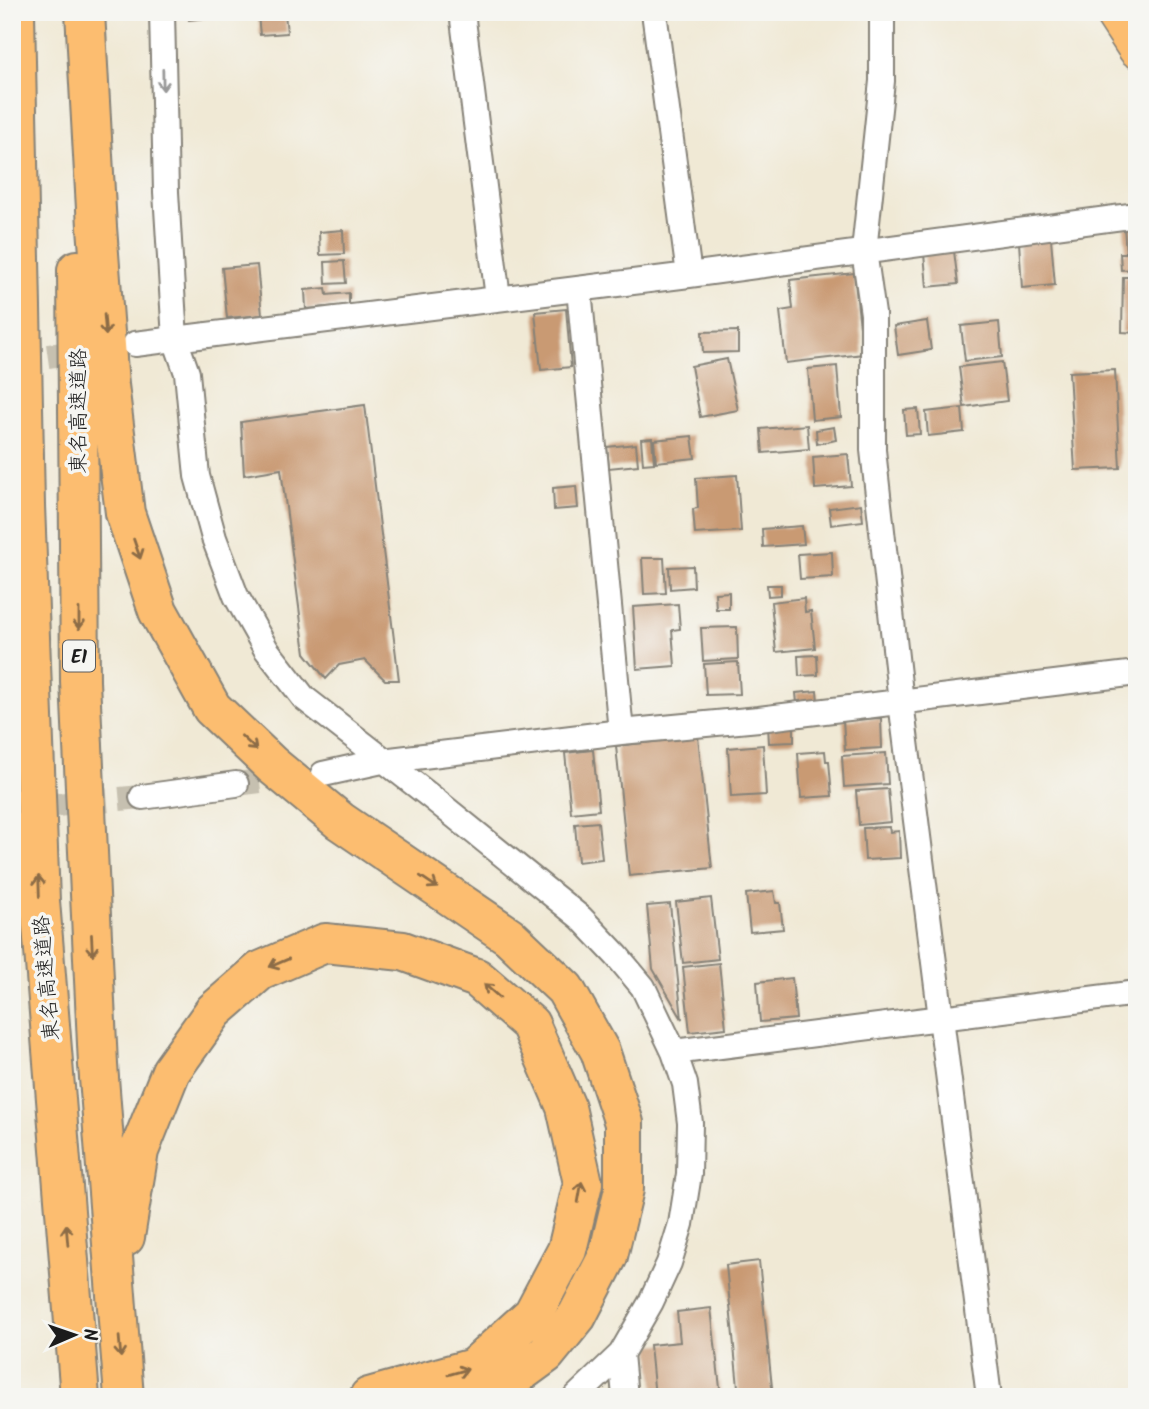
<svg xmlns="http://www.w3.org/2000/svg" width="1149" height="1409" viewBox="0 0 1149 1409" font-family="Kalam,'Klee One',sans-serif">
<rect width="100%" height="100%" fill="#f6f6f2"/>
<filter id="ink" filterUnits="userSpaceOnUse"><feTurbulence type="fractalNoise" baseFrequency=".0143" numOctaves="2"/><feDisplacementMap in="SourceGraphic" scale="14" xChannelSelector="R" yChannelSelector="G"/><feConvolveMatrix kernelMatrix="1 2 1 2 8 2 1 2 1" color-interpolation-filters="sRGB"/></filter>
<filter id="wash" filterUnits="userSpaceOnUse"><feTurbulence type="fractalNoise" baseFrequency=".00686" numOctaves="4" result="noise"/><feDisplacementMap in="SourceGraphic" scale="28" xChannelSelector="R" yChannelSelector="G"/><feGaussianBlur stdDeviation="1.57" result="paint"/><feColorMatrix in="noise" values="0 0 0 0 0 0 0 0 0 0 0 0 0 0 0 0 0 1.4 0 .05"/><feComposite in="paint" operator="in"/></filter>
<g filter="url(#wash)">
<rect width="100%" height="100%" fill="#f0e9d5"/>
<g id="blocks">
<path fill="#c99a73" d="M188 12H241V14L189 20Z
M285 13 287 33 260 35 258 15Z
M1124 227H1137V269L1121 270 1120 253H1126Z
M343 230 344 254 320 255 319 232Z
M1051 239 1055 285 1022 288 1019 242Z
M954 251 958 284 927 287 924 254Z
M344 261 346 283 326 284 325 262Z
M257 265 262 315 227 318 222 268Z
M854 273 863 354 786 363 780 311 793 309 790 280Z
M1123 277H1137V333L1122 332Z
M326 288 327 295 349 293V305L306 309 305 290Z
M566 309 571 367 541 370 535 312Z
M927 321 931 350 898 355 894 326Z
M999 322 1002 357 965 361 961 326Z
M738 331V352L703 353 702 332Z
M727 359 738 410 700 417 691 366Z
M1002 362 1007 401 964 407 959 367Z
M837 366 841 417 812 420 808 369Z
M1115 370 1120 468 1075 470 1069 372Z
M365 405 399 680H385L365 660 339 665 326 679 305 653 281 469 244 475 241 422Z
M962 408 964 432 928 436 926 412Z
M918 409 920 434 906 435 904 410Z
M807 425 809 449 763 453 761 429Z
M834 427 836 440 817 444 816 430Z
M692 436 695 458 656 462 654 440Z
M652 438 654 463 643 464 641 439Z
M636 444 638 465 609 468 607 447Z
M848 454 851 486 815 489 813 457Z
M737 475 741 531 695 534 693 509 698 508 696 478Z
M576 486 578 508 554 510 553 488Z
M861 504 863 521 831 525 829 508Z
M802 526 804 544 763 547 762 529Z
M832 552 833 577 800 579 798 554Z
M642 558H664L666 593 644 594Z
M693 566 694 587 670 589 669 567Z
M767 585H781V595L768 596Z
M729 592V609H716L715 593Z
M804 598 805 612 811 611 815 648 776 652 771 602Z
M678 604 680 629 672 630 675 666 637 669 633 607Z
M737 627 738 659 703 661 701 628Z
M817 655 818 675 799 676 798 656Z
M738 662 740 694 706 695 704 664Z
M817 691 818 702 797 703 796 693Z
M881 718 882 748 845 750 843 720Z
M794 724V742L769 743 768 726Z
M698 737 712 868 629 876 616 746Z
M763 745 766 795 731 797 728 748Z
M593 750 599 810 571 813 565 753Z
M825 751 826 761H829L832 796 801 798 798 753Z
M886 753 888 784 844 787 842 756Z
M888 789 891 822 859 825 856 791Z
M598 822 602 859 578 862 575 824Z
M889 827 890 832 899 831 900 858 865 860 863 828Z
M774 891 776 903H780L783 929 750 932 746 894Z
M711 898 718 959 683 963 676 902Z
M670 904 682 1019 653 969 647 906Z
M719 963 726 1028 690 1032 683 967Z
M792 978 796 1019 760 1022 757 982Z
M759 1261 773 1397H739L726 1265Z
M711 1308 721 1397H655L650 1345 680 1342 677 1312Z"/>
</g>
</g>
<g filter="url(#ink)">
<use href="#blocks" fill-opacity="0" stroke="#868278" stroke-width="2"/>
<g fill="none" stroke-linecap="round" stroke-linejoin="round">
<path stroke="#c6c0b0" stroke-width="24" stroke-dasharray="24 12" stroke-linecap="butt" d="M12 361 91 350
M236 784 295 777
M12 809 142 797"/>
<g stroke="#868278" stroke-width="28">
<path id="street" d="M162 12 166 192 175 339 187 373 197 476 214 538 236 596 266 649 304 698 430 796 581 918 617 956 643 987 674 1052 685 1084 690 1123 689 1174 681 1224 669 1263 651 1302 621 1354 576 1397
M462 12 498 298
M654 12 689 275
M882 12V81L864 251 873 314V450L901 702 989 1397
M135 344 689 275 1137 215
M621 732 759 719 1137 673
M323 774 382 761 621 732 579 289
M142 797 236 784
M674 1052 1137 993
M621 1354 625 1397"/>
</g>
<g stroke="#868278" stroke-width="40">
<path id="primary" d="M1113 12 1137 49"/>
</g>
<g stroke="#868278" stroke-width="42">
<path id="highway" d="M15 12 25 505 40 901 80 1397
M85 12 97 227 109 385 125 513 158 611 212 708 272 765 340 821 509 936 565 989 600 1051 624 1123V1189L608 1256 577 1316 546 1354 498 1389 481 1397
M77 270 80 681 98 1065 124 1397
M125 1237 139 1151 171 1071 214 1011 260 971 325 943 403 951 477 978 530 1024 566 1107 583 1183 567 1250 533 1314 473 1368 369 1397"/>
</g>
<use href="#street" stroke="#fff" stroke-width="24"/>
<use href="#primary" stroke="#fcbd6f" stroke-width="37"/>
<use href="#highway" stroke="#fcbd6f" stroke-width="38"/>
</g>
<defs><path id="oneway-shaft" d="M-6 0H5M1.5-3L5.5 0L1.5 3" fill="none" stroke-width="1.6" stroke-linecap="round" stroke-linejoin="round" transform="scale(1.75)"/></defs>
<use stroke="#999" href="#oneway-shaft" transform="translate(163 80) rotate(89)"/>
<g stroke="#8c6c46">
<use href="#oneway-shaft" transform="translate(105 325) rotate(85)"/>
<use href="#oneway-shaft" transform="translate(137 549) rotate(71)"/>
<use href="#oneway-shaft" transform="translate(79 619) rotate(90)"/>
<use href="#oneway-shaft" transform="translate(249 743) rotate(43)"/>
<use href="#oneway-shaft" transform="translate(429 882) rotate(34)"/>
<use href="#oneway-shaft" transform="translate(39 886) rotate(-92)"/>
<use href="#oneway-shaft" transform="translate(92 945) rotate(87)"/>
<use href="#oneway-shaft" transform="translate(279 963) rotate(157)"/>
<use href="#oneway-shaft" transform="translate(492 991) rotate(-139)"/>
<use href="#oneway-shaft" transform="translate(580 1192) rotate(-80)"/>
<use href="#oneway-shaft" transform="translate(67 1235) rotate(-95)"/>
<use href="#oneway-shaft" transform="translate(120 1347) rotate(85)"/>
<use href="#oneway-shaft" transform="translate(458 1372) rotate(-16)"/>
</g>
</g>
<g text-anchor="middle" stroke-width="7" stroke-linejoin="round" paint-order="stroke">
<rect fill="#f6f6f2" stroke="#5d5d5c" stroke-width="2" x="63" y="640.5" width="32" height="31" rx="5"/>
<g font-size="19" font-weight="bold" fill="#1c1c1c">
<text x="79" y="663">E1</text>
</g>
<g font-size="21" fill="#1c1c1c" stroke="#f6f6f2">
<text transform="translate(78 411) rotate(-90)" y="7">東名高速道路</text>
<text transform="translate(46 978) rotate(-95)" y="7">東名高速道路</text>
</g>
</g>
<rect width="1149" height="1409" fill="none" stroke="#f6f6f2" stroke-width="42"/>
<g transform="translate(74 1335) rotate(88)" stroke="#f6f6f2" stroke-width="5" paint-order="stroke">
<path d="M0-5L12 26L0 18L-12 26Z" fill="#1c1c1c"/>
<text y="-10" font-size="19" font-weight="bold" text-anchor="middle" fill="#1c1c1c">N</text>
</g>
</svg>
